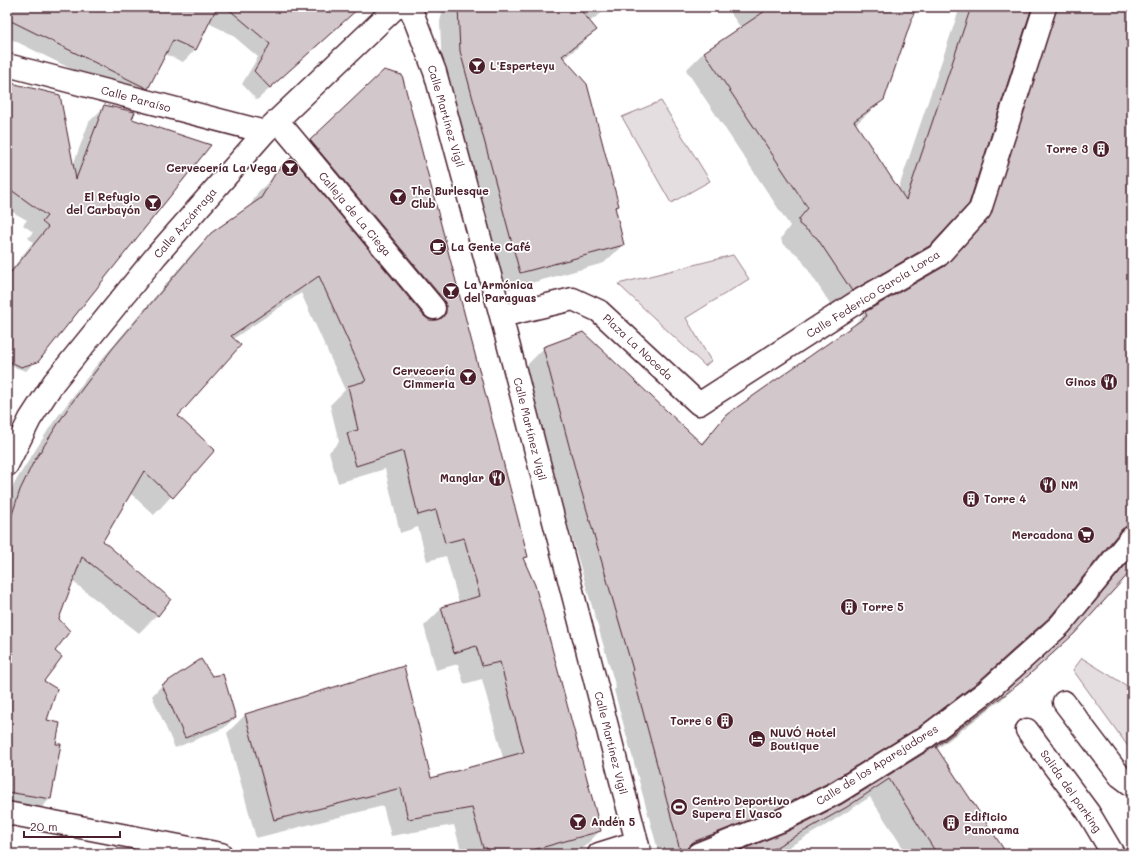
<svg xmlns="http://www.w3.org/2000/svg" width="1139" height="861" viewBox="0 0 1139 861" font-family="Mali,sans-serif">
<rect width="100%" height="100%" fill="#fff"/>
<filter id="ink" filterUnits="userSpaceOnUse"><feTurbulence type="fractalNoise" baseFrequency=".025" numOctaves="2"/><feDisplacementMap in="SourceGraphic" scale="8" xChannelSelector="R" yChannelSelector="G"/><feConvolveMatrix kernelMatrix="1 2 1 2 8 2 1 2 1" color-interpolation-filters="sRGB"/></filter>
<g filter="url(#ink)">
<path fill="#e5dee0" stroke="#987e86" d="M661 101 710 181 671 203 622 117Z
M733 255 749 279 686 318 711 361 705 366 618 284Z
M1082 658 1132 689V752L1073 670Z"/>
<path fill="#0003" d="M7 7H356L337 28 257 100 242 84 258 57 231 34 208 23 196 49 183 62 165 54 147 88 134 100 7 37Z
M449 7H610L589 22 595 30 577 48 563 59 618 206 615 209 623 245 604 263 502 291 442 69 440 22 442 13Z
M726 7H915L884 99 855 125 898 190 960 7H1132V568L1055 652 1001 700 936 750 1005 854H907L870 797 828 824 777 854H734L786 833 843 805 933 748 996 701 1057 646 1124 564 1115 542 1110 543 1050 616 1032 634 960 699 900 744 811 800 689 854H659L614 690 616 688 559 494 526 366 544 348 700 444 727 416 848 331 865 313 943 268 971 238 1039 30 1037 17 1029 13 930 244 912 263 833 308 799 256 782 243 781 238 790 226 686 70 704 52 741 28Z
M384 71 527 556 523 560 600 831 582 849 564 854H462L454 825 391 836 383 806 256 838 227 733 245 715 430 779 503 758 482 679 464 684 458 664 436 670 424 626 442 608 459 603 446 556 427 561 418 527 400 533 385 469 338 483 329 452 339 442 330 405 345 390 301 293 233 339 177 416 214 450 154 515 130 493 102 541 157 615 139 633 72 581 58 619 53 652 42 681 46 720 55 744 50 799 32 817 7 813V499L15 482 52 424 95 367 193 252 212 233 249 208 258 192Z
M7 83 73 165 89 122 105 106 41 356 26 371 11 366 7 371V275L33 242 28 238 33 232 23 225 27 220 7 209Z
M212 677 234 718 224 728 175 748 152 696 162 685Z"/>
<path fill="#d2c7cb" stroke="#4a1f2b" d="M7 7H217L196 50 173 40 148 89 7 19Z
M226 7H360L270 88 254 71 270 44Z
M458 7H578L597 30 562 56 587 84 619 206 615 207 624 245 520 273 460 51Z
M771 7H916L884 100 854 121 906 200 971 7H1032L969 204 931 245 852 291 817 238 799 224V219L808 208 704 52Z
M1057 7H1132V525L1122 529 1051 616 979 681 919 727 830 782 775 810 693 842 688 847 686 854H681L632 671 633 670 577 476 543 347 583 332 702 444 726 415 867 316 865 312 945 266 989 218Z
M384 70 402 75 528 557 523 558 535 585 601 831 519 854H488L487 848H483L472 808 408 819 401 788 274 820 245 714 404 666 431 778 524 752 500 662 482 666 476 646 454 653 441 607 480 596 464 538 445 543 436 510 418 515 403 451 356 466 347 433 358 430 348 386 366 381 319 276 231 336 241 345 178 416 215 450 173 498 144 471 103 541 171 599 158 616 82 557 59 619 70 631 55 651 62 657 44 681 57 689 47 720 60 723 56 744H61L51 799 7 792V530L20 490 33 463 70 405 113 348 211 233 261 198 276 172 292 157 424 316 429 320H436L442 318 446 313V306L444 300 310 140Z
M7 82 60 95 76 179 104 105 135 112 132 119 211 145 38 362 21 367 7 360V277L48 227 42 222 47 216 7 187Z
M1132 557V570L1074 634 1020 683 936 747 1007 854H937L889 779 847 807 771 850 760 854H731L786 832 842 804 934 747 995 700 1068 634Z
M201 659 212 676 223 674 236 718 185 738 162 685Z"/>
<g fill="none" stroke-linecap="round" stroke-linejoin="round">
<g stroke="#4a1f2b" stroke-width="25">
<path id="minor" d="M410 7 435 72 501 316 640 854
M7 65 265 132
M277 120 434 308
M501 316 573 299 599 311 699 404 857 302 939 255 980 210 1045 7
M7 465 30 419 54 382 156 256 265 132 396 7
M1064 702 1120 776 1132 785
M1027 730 1088 812 1113 854
M7 813 221 854
M599 854 637 842
M698 854 780 821 836 793 926 737 987 691 1060 625 1132 537"/>
</g>
<use href="#minor" stroke="#fff" stroke-width="22"/>
</g>
</g>
<defs>
<g id="bar-disc" transform="scale(0.9)"><circle r="9.5" fill="#4a1f2b" stroke="#fff"/><path d="M-6-5H6L.8 .8V4.5H3.5V6h-7V4.5H-.8V.8Z" fill="#fff"/></g>
<g id="building-disc" transform="scale(0.9)"><circle r="9.5" fill="#4a1f2b" stroke="#fff"/><path d="M-4-6H4V6H1V3H-1V6H-4ZM-2.5-4.3h1.7v1.8h-1.7ZM.8-4.3h1.7v1.8H.8ZM-2.5-1h1.7V.8h-1.7ZM.8-1h1.7V.8H.8Z" fill="#fff"/></g>
<g id="cafe-disc" transform="scale(0.9)"><circle r="9.5" fill="#4a1f2b" stroke="#fff"/><path d="M-5.5-4.5H6V0H3Q3 3.5 0 3.5H-2.5Q-5.5 3.5-5.5 0ZM3-3.2v2h1.7v-2ZM-6 4.5H4V6H-6Z" fill="#fff"/></g>
<g id="restaurant-disc" transform="scale(0.9)"><circle r="9.5" fill="#4a1f2b" stroke="#fff"/><path d="M-5-6h1v4h1v-4h1v4h1v-4h1v5L-1.5 .5V6h-2V.5L-5-1ZM5-6V6H3V1.5H1.5Q1.5-4 5-6Z" fill="#fff"/></g>
<g id="supermarket-disc" transform="scale(0.9)"><circle r="9.5" fill="#4a1f2b" stroke="#fff"/><path d="M-6-5.5h2.5l.6 2H6L4.5 2H-2.5L-4.4-4H-6ZM-1.5 3.2a1.3 1.3 0 1 0 .1 0ZM3 3.2a1.3 1.3 0 1 0 .1 0Z" fill="#fff"/></g>
<g id="hotel-disc" transform="scale(0.9)"><circle r="9.5" fill="#4a1f2b" stroke="#fff"/><path d="M-6-4.5h1.5V1H6V5H4.5V3h-9V5H-6ZM-4 0a1.8 1.8 0 1 1 3.6 0ZM.5 0V-2.5h3Q6-2.5 6 0Z" fill="#fff"/></g>
<g id="stadium-disc" transform="scale(0.9)"><circle r="9.5" fill="#4a1f2b" stroke="#fff"/><path d="M0-5a6.5 5 0 1 0 0 10a6.5 5 0 1 0 0-10ZM-3.5-1.8h7v3.6h-7Z" fill="#fff"/></g>
</defs>
<g fill-rule="evenodd">
<use href="#bar-disc" x="477" y="66"/>
<use href="#building-disc" x="1101" y="149"/>
<use href="#bar-disc" x="290" y="168"/>
<use href="#bar-disc" x="398" y="197"/>
<use href="#bar-disc" x="153" y="203"/>
<use href="#cafe-disc" x="438" y="247"/>
<use href="#bar-disc" x="451" y="291"/>
<use href="#bar-disc" x="468" y="377"/>
<use href="#restaurant-disc" x="1109" y="382"/>
<use href="#restaurant-disc" x="497" y="478"/>
<use href="#restaurant-disc" x="1048" y="485"/>
<use href="#building-disc" x="971" y="499"/>
<use href="#supermarket-disc" x="1086" y="535"/>
<use href="#building-disc" x="849" y="607"/>
<use href="#building-disc" x="725" y="721"/>
<use href="#hotel-disc" x="757" y="739"/>
<use href="#stadium-disc" x="679" y="807"/>
<use href="#bar-disc" x="578" y="822"/>
<use href="#building-disc" x="951" y="823"/>
</g>
<g text-anchor="middle" stroke-width="3.5" stroke-linejoin="round" paint-order="stroke">
<g font-size="11" font-weight="bold" fill="#4a1f2b" stroke="#fff" text-anchor="start">
<text x="490" y="70">L'Esperteyu</text>
<text x="1088" y="153" text-anchor="end">Torre 3</text>
<text x="277" y="172" text-anchor="end">Cervecería La Vega</text>
<text x="411" y="195">The Burlesque<tspan x="411" dy="13">Club</tspan></text>
<text x="140" y="201" text-anchor="end">El Refugio<tspan x="140" dy="13">del Carbayón</tspan></text>
<text x="451" y="251">La Gente Café</text>
<text x="464" y="289">La Armónica<tspan x="464" dy="13">del Paraguas</tspan></text>
<text x="455" y="375" text-anchor="end">Cervecería<tspan x="455" dy="13">Cimmeria</tspan></text>
<text x="1096" y="386" text-anchor="end">Ginos</text>
<text x="484" y="482" text-anchor="end">Manglar</text>
<text x="1061" y="489">NM</text>
<text x="984" y="503">Torre 4</text>
<text x="1073" y="539" text-anchor="end">Mercadona</text>
<text x="862" y="611">Torre 5</text>
<text x="712" y="725" text-anchor="end">Torre 6</text>
<text x="770" y="737">NUVÓ Hotel<tspan x="770" dy="13">Boutique</tspan></text>
<text x="692" y="805">Centro Deportivo<tspan x="692" dy="13">Supera El Vasco</tspan></text>
<text x="964" y="821">Edificio<tspan x="964" dy="13">Panorama</tspan></text>
<text x="591" y="826">Andén 5</text>
</g>
<g font-size="11" fill="#4a1f2b" stroke="#fff">
<text transform="translate(136 99) rotate(15)" y="4">Calle Paraíso</text>
<text transform="translate(446 116) rotate(74)" y="4">Calle Martínez Vigil</text>
<text transform="translate(355 214) rotate(50)" y="4">Calleja de La Ciega</text>
<text transform="translate(185 223) rotate(-49)" y="4">Calle Azcárraga</text>
<text transform="translate(873 294) rotate(-32)" y="4">Calle Federico García Lorca</text>
<text transform="translate(638 347) rotate(43)" y="4">Plaza La Noceda</text>
<text transform="translate(530 429) rotate(76)" y="4">Calle Martínez Vigil</text>
<text transform="translate(611 743) rotate(76)" y="4">Calle Martínez Vigil</text>
<text transform="translate(877 765) rotate(-32)" y="4">Calle de los Aparejadores</text>
<text transform="translate(1071 791) rotate(55)" y="4">Salida del parking</text>
</g>
</g>
<rect width="1139" height="861" fill="none" stroke="#fff" stroke-width="24"/>
<rect x="12" y="12" width="1115" height="837" fill="none" stroke="#4a1f2b" stroke-width="1.5" filter="url(#ink)"/>
<path d="M24 831v6h96v-6" fill="none" stroke="#4a1f2b" stroke-width="2"/>
<text x="30" y="831" font-size="12" fill="#4a1f2b" stroke="#ffffff" stroke-width="3" paint-order="stroke">20 m</text>
</svg>
